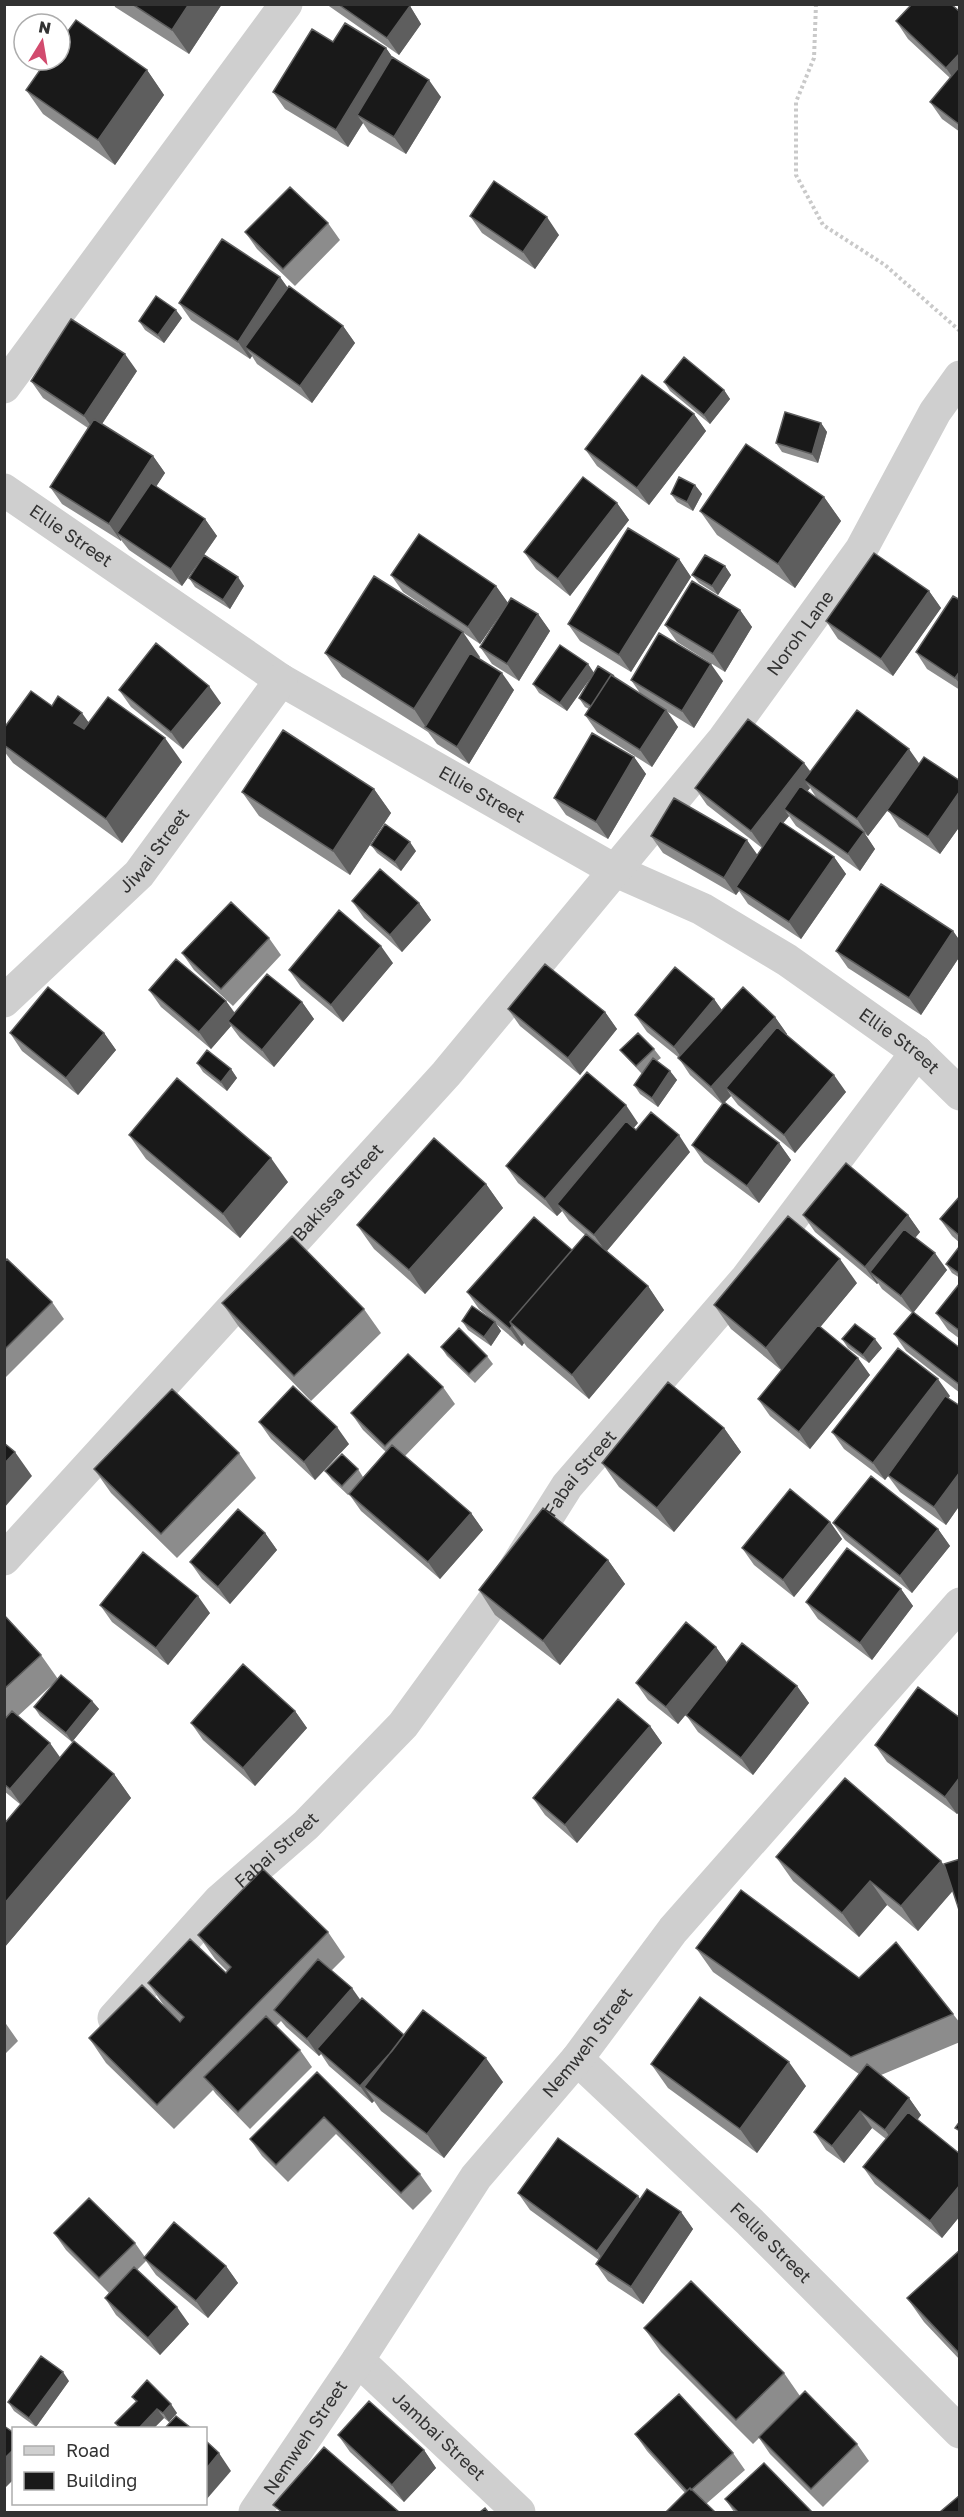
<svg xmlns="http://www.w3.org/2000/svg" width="964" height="2517" viewBox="0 0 964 2517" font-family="'Golos Text',sans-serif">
<rect width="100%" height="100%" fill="#fff"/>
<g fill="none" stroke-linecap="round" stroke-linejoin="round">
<path stroke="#c9c9c9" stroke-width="4" stroke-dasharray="3 3" stroke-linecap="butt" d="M816 4 814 58 796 102V175L823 225 885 265 960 331"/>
<g stroke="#cfcfcf" stroke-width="33">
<path d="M4 387 286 4"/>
<path id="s1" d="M4 490 281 680 616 871 702 909 787 960 917 1052 960 1094"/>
<path id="s2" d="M4 1001 139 874 281 680"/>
<path id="s3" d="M4 1559 446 1074 724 739 861 550 935 412 960 377"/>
<path id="s4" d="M114 2018 219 1901 306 1825 403 1725 502 1589 567 1486 747 1278 917 1052"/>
<path id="s5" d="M577 2059 750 2222 960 2432"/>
<path id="s6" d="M358 2360 519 2512"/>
<path id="s7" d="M255 2512 358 2360 476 2177 577 2059 673 1930 960 1604"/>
</g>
</g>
<path fill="#8c8c8c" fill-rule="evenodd" d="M114 4H222L189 54 115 7Z
M326 4H407L410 6 421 24 399 55Z
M960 12V132L942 119 930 102 950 78 908 39 896 21Z
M333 42 386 48 392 57 441 97 406 154 369 132 363 123 348 147 285 109 273 92Z
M147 70 164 95 115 165 43 114 26 90Z
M470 216 559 235 535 269 482 233Z
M328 223 340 240 295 286 257 249 245 232Z
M280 277 288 288 343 326 355 343 312 403 257 364 252 356 250 359 191 320 179 303Z
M182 318 164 343 145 330 139 321Z
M137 371 102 424 153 456 165 473 156 486 205 519 217 536 204 555 244 586 230 609 195 587 189 578 203 557 182 586 129 550 121 540V541L62 504 50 487 88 428 43 398 31 381Z
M664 382 724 390 730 399 710 424 670 391Z
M694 414 706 431 649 505 597 466 585 449Z
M821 423 827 432 818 463 782 452 776 443Z
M695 485 702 494 693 511 677 502 671 494Z
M824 497 841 521 795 588 717 535 700 511Z
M617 503 629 520 570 596 536 569 524 552Z
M679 559 691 577 631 672 580 641 568 624Z
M725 566 731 575 718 595 699 583 692 575Z
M391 575 496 586 508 603 480 644 403 592Z
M929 591 941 608 893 676 838 639 826 621Z
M960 600V690L927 669 916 652Z
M740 610 752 627 725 672 677 642 665 625Z
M538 614 550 631 519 681 492 664 480 647Z
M325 653 480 657 479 658 514 690 469 764 437 744 428 732 342 677Z
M588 664 594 673 567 711 539 693 533 684Z
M631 680 723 681 694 728 668 712 678 727 652 767 597 732 585 715 589 709 585 707 579 698 640 693Z
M119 690 221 703 183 749 131 707Z
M52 706 89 722 182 762 122 843 13 763 4 751V728Z
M634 757 646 774 608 839 566 815 554 798Z
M804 763 811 772 919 764 960 781V826L940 854 899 827 888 810 868 836 864 833 875 849 860 871 796 826 789 816 783 823 834 857 846 874 801 939 748 904 739 891 736 895 663 853 651 836 757 855 762 848 707 805 695 788ZM810 788 816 797 845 818 807 792Z
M374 789 391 813 350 875 259 816 242 792Z
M371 845 416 851 401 871 377 853Z
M352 901 419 903 431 920 402 952 364 918Z
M953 931 960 941V956L921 1015 848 968 836 951Z
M269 938 281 955 233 1006 194 970 182 953Z
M393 963 343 1022 301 987 289 970Z
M149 990 226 1001 235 1013 302 1002 314 1019 274 1067 240 1038 231 1026 211 1049 161 1007Z
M714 999 722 1010 775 1017 787 1034 786 1035 846 1092 795 1153 738 1105 731 1096 724 1103 779 1143 791 1160 759 1203 704 1162 692 1145 722 1104 690 1075 678 1057 647 1032 635 1015Z
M508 1009 605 1012 617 1029 580 1075 520 1026Z
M10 1033H104L116 1050 78 1095 22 1051Z
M654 1049 661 1058 657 1061 670 1071 677 1080 658 1107 640 1094 634 1085 642 1074 627 1058 620 1050Z
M197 1063 231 1069 237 1078 227 1091 203 1072Z
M638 1123 633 1128 636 1130 690 1152 607 1251 648 1286 664 1310 589 1399 527 1347 524 1343 522 1346 496 1324 501 1331 491 1346 468 1330 462 1321 490 1318 479 1309 467 1292 572 1250 585 1235 569 1221 562 1211 557 1216 518 1183 506 1166Z
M129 1135 288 1182 240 1238 146 1159Z
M486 1184 503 1208 425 1294 374 1249 357 1225Z
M960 1196V1243L952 1236 940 1219Z
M803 1215H908L920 1232 915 1238 947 1270 914 1312 960 1348V1393L906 1351 894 1334 912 1313 882 1289 878 1283 877 1284 815 1232Z
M960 1247V1278L952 1273 946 1264Z
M4 1262 52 1302 64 1319 4 1379Z
M857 1283 820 1327 870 1375 810 1449 770 1416 758 1399 781 1370 731 1329 714 1305Z
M960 1283V1339L948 1330 936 1313Z
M222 1303 364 1309 381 1333 311 1401 239 1327Z
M842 1339 882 1348 869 1363 848 1348Z
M441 1347 487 1356 493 1364 475 1383 447 1356Z
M443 1387 455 1404 405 1456 471 1513 483 1530 440 1579 361 1511 349 1494 352 1490 348 1495 332 1480 325 1471 358 1469 363 1477 386 1452 363 1430 351 1413Z
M950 1396 948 1398 960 1406V1505L946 1525 900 1492 888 1476 885 1480 844 1449 832 1432Z
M259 1422 349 1444 315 1480 271 1439Z
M724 1428 741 1452 674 1532 619 1487 602 1463Z
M239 1453 256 1478 177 1558 111 1493 94 1469Z
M830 1522 842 1539 794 1597 754 1565 742 1548Z
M833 1523 938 1529 950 1546 912 1593 845 1540Z
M265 1533 277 1550 230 1604 202 1579 190 1562Z
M608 1560 625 1584 560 1665 495 1615 479 1590Z
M901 1589 913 1606 872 1660 818 1619 806 1602Z
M100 1605 210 1613 168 1665 112 1622Z
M4 1615 41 1655 58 1679 92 1701 99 1709 72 1742 40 1716 34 1707 55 1682 18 1716 60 1758 114 1774 131 1798 4 1948V1817L7 1821 21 1805 4 1791Z
M716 1647 727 1663 797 1686 809 1703 753 1775 698 1732 686 1715 696 1702 678 1724 648 1700 636 1683Z
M295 1711 307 1728 255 1786 203 1740 191 1723Z
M960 1718V1811L957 1814 887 1762 875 1745Z
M650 1726 662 1743 577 1843 545 1815 533 1798Z
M776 1857 952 1891 918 1931 887 1905 859 1937 793 1881Z
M328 1932 345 1957 331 1971 360 2000 404 2035 503 2082 444 2158 381 2111 374 2101 372 2103 329 2066 321 2054 319 2056 286 2027 281 2021 276 2026 300 2050 312 2067 250 2129 216 2094 213 2090 174 2129 106 2063 89 2038 180 2022V2021L165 2007 148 1983 226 1973 227 1971 215 1959 198 1935Z
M696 1948 859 1978 953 2014 960 2023V2042L881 2075 909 2098 921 2115 917 2120 960 2154V2216L942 2238 875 2184 863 2167 886 2139 872 2128 844 2163 826 2150 814 2132 859 2074 713 1972Z
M4 2021 18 2041 4 2055Z
M651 2064 806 2086 757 2153 668 2088Z
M317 2072 420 2174 432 2191 413 2210 336 2134 288 2182 262 2156 250 2139Z
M518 2193 638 2196 640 2199 681 2212 693 2229 643 2304 608 2281 596 2264 599 2260 530 2210Z
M54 2233 135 2243 145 2257 226 2266 238 2283 208 2318 156 2275 146 2261 137 2270 189 2324 160 2355 116 2315 105 2298 109 2293 66 2250Z
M960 2250V2360L924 2322 907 2298Z
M644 2328 784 2373 800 2396 857 2444 869 2461 823 2507 770 2454 759 2438 753 2444 661 2352Z
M69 2381 36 2427 14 2411 8 2402Z
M132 2397 177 2413 169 2422 164 2418 154 2428H119L115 2423 136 2402Z
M635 2434 733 2453 745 2470 706 2504 685 2493 647 2451Z
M338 2435 424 2450 436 2468 404 2502 350 2452Z
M725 2499 812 2512H734Z"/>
<path fill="#5e5e5e" d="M189 4H222L189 54 172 30Z
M410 6 421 24 399 55 387 38Z
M386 48 398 65 357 115 363 123 348 147 336 130Z
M960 53V83L958 85 946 68Z
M147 70 164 95 115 165 98 140Z
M429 80 441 97 406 154 394 137Z
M547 217 559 235 535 269 523 252Z
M280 277 292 294 245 347 252 356 250 359 238 342Z
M176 310 182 318 164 343 158 335Z
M343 326 355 343 312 403 300 386Z
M125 354 137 371 96 433 84 416Z
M724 390 730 399 710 424 704 415Z
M694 414 706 431 649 505 637 488Z
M821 423 827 432 818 463 812 454Z
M153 456 165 473 123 538 117 533 121 540V541L109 524Z
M695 485 702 494 693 511 687 502Z
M824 497 841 521 795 588 778 564Z
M617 503 629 520 570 596 558 579Z
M205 519 217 536 182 586 171 569Z
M679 559 691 577 631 672 619 655Z
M725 566 731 575 718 595 712 586Z
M238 577 244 586 230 609 223 600Z
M496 586 508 603 480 644 468 627Z
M929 591 941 608 893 676 881 659Z
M740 610 752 627 725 672 713 654Z
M538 614 550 631 519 681 507 664Z
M463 632 480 657 432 731 427 729 414 709Z
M588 664 594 673 567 711 560 703Z
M711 664 723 681 694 728 682 711Z
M960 671V684L955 678Z
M502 673 514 690 469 764 457 747Z
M209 686 221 703 183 749 171 732Z
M666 710 678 727 652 767 640 750Z
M82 713 99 737 91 747 74 723Z
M165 738 182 762 122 843 106 819Z
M909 749 921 766 868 836 857 819Z
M634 757 646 774 608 839 596 822Z
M804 763 816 780H804L810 788 790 813 784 809 789 816 763 848 751 831Z
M374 789 391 813 350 875 333 851Z
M960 791V826L940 854 928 837Z
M864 832 875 849 860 871 848 854Z
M747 840 759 857 736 887 739 891 736 895 724 878Z
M410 842 416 851 401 871 395 862Z
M834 857 846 874 801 939 789 922Z
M419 903 431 920 402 952 390 935Z
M953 931 960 941V956L921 1015 909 998Z
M381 946 393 963 343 1022 331 1005Z
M714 999 726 1016 686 1064 674 1047Z
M226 1001 238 1018 228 1021 231 1026 211 1049 199 1032Z
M302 1002 314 1019 274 1067 262 1050Z
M605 1012 617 1029 580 1075 568 1058Z
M775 1017 787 1034 732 1094 726 1088 731 1096 723 1104 711 1087Z
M104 1033 116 1050 78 1095 66 1078Z
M231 1069 237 1078 227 1091 221 1082Z
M670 1071 677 1080 658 1107 652 1098Z
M834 1075 846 1092 795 1153 784 1135Z
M626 1105 638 1123 563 1209 557 1204 562 1211 557 1216 545 1199Z
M679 1135 690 1152 606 1252 594 1235Z
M779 1143 791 1160 759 1203 747 1186Z
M271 1158 288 1182 240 1238 223 1214Z
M486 1184 503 1208 425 1294 409 1270Z
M908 1215 920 1232 880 1280 870 1272 878 1283 877 1284 865 1267Z
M935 1253 947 1270 913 1313 901 1296Z
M840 1259 857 1283 783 1372 766 1348Z
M648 1286 664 1310 589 1399 572 1375Z
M495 1322 501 1331 491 1346 484 1337Z
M512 1326 524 1343 522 1346 510 1329Z
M875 1339 882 1348 869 1363 863 1355Z
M858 1358 870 1375 810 1449 799 1432Z
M938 1379 950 1396 885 1480 873 1463Z
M337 1427 349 1444 315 1480 304 1462Z
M724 1428 741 1452 674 1532 657 1508Z
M15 1452 32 1476 4 1508V1464Z
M960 1472V1505L946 1525 934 1507Z
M471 1513 483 1530 440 1579 428 1562Z
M830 1522 842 1539 794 1597 783 1580Z
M938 1529 950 1546 912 1593 900 1576Z
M265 1533 277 1550 230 1604 218 1587Z
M608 1560 625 1584 560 1665 543 1641Z
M901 1589 913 1606 872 1660 860 1643Z
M198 1596 210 1613 168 1665 156 1648Z
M716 1647 728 1664 678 1724 666 1707Z
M797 1686 809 1703 753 1775 741 1758Z
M92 1701 99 1709 72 1742 66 1733Z
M295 1711 307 1728 255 1786 243 1768Z
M650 1726 662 1743 577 1843 565 1825Z
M50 1743 62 1760 22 1806 10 1789Z
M114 1774 131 1798 4 1948V1904Z
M960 1777V1811L957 1814 945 1797Z
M941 1861 958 1885 918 1931 901 1906Z
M870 1881 887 1905 859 1937 842 1913Z
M352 1988 364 2005 317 2049 321 2054 319 2056 307 2039Z
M405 2036 364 2087 374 2101 372 2103 360 2086Z
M486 2058 503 2082 444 2158 427 2134Z
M789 2062 806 2086 757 2153 740 2129Z
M909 2098 921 2115 897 2147 885 2130Z
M860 2111 872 2128 844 2163 832 2146Z
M960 2185V2216L942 2238 930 2221Z
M638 2196 650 2213 609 2268 597 2251Z
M681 2212 693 2229 643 2304 631 2287Z
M226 2266 238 2283 208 2318 196 2301Z
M177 2307 189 2324 160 2355 148 2338Z
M63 2372 69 2381 36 2427 29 2418Z
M171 2404 177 2413 169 2422 163 2413Z
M157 2409 164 2418 154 2428H139Z
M14 2449V2479L4 2489V2459Z
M424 2450 436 2468 404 2502 392 2485Z
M219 2453 231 2471 206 2500V2469Z"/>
<path fill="#191919" stroke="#5e5e5e" stroke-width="1.5" d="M132 4H189L172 30Z
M338 4H407L410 6 387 38Z
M912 4H951L960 12V53L946 68 896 21Z
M76 20 147 70 98 140 26 90 47 60H60V42Z
M345 23 386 48 336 130 273 92 312 29 333 42Z
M392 57 429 80 394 137 357 115Z
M960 66V125L930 102Z
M494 181 547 217 523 252 470 216Z
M290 187 328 223 283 269 245 232Z
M222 239 280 277 238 342 179 303Z
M289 286 343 326 300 386 245 347Z
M156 296 176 310 158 335 139 321Z
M71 319 125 354 84 416 31 381Z
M684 357 724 390 704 415 664 382Z
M642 375 694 414 637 488 585 449Z
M785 412 821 423 812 454 776 443Z
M94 419 153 456 109 524 50 487Z
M746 444 824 497 778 564 700 511Z
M583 477 617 503 558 579 524 552Z
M679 477 695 485 687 502 671 494Z
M151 483 205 519 171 569 117 533Z
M628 528 679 559 619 655 568 624Z
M419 534 496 586 468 627 391 575Z
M874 553 929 591 881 659 826 621Z
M204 555 238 577 223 600 189 578Z
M705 555 725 566 712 586 692 575Z
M374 576 463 632 414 709 325 653Z
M692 581 740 610 713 654 665 625Z
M953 596 960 600V671L955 678 916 652Z
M511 598 538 614 507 664 480 647Z
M659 633 711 664 682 711 631 680Z
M156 643 209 686 171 732 119 690Z
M560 645 588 664 560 703 533 684Z
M470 653 502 673 457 747 425 727Z
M598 666 614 676 611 675 591 706 579 698Z
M611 675 666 710 640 750 585 715Z
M31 691 52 706 58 696 82 713 74 723 84 729 108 697 165 738 106 819 4 745V728Z
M857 710 909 749 857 819 804 780Z
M748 719 804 763 751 831 695 788Z
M283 730 374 789 333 851 242 792Z
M592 733 634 757 596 822 554 798Z
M924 757 960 781V791L928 837 887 810Z
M800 786 864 832 848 854 784 809Z
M674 798 747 840 724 878 651 836Z
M780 821 834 857 789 922 736 887Z
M385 824 410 842 395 862 371 845Z
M380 869 419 903 390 935 352 901Z
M881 884 953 931 909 998 836 951Z
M231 902 269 938 221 989 182 953Z
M339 910 381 946 331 1005 289 970Z
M176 959 226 1001 199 1032 149 990Z
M545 964 605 1012 568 1058 508 1009Z
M675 967 714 999 674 1047 635 1015Z
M267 974 302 1002 262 1050 228 1021Z
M48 987 104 1033 66 1078 10 1033Z
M743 987 775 1017 711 1087 678 1058Z
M777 1027 834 1075 784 1135 726 1088Z
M638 1033 654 1049 636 1066 620 1050Z
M207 1050 231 1069 221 1082 197 1063Z
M653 1058 670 1071 652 1098 634 1085Z
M587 1072 626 1105 545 1199 506 1166Z
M177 1078 271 1158 223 1214 129 1135Z
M724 1102 779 1143 747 1186 692 1145Z
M651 1112 679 1135 594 1235 557 1204 626 1121 636 1130Z
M434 1138 486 1184 409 1270 357 1225Z
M846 1163 908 1215 865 1267 803 1215Z
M960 1196V1236L940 1219Z
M788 1216 840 1259 766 1348 714 1305Z
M534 1217 572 1250 510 1322 512 1326 510 1329 467 1292Z
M904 1229 935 1253 901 1296 870 1272Z
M586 1234 648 1286 572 1375 510 1322Z
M292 1236 364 1309 294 1376 222 1303Z
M959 1247H960V1274L946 1264Z
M7 1259 52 1302 4 1350V1262Z
M960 1283V1331L936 1313Z
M472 1306 495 1322 484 1337 462 1321Z
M913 1312 960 1348V1385L894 1334Z
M855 1324 875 1339 863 1355 842 1339Z
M818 1325 858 1358 799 1432 758 1399Z
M459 1328 487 1356 469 1374 441 1347Z
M898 1348 938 1379 873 1463 832 1432Z
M408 1354 443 1387 385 1446 351 1413Z
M668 1382 724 1428 657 1508 602 1463Z
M293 1386 337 1427 304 1462 259 1422Z
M172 1389 239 1453 161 1534 94 1469Z
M945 1396 960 1406V1472L934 1507 888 1475Z
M4 1443 15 1452 4 1464Z
M392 1445 471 1513 428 1562 349 1494Z
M342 1454 358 1469 342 1486 325 1471Z
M871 1476 938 1529 900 1576 833 1523Z
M790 1489 830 1522 783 1580 742 1548Z
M543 1508 608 1560 543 1641 479 1590Z
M238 1509 265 1533 218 1587 190 1562Z
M847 1548 901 1589 860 1643 806 1602Z
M143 1552 198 1596 156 1648 100 1605Z
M4 1615 41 1655 4 1689Z
M686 1622 716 1647 666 1707 636 1683Z
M742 1643 797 1686 741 1758 686 1715Z
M243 1664 295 1711 243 1768 191 1723Z
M61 1675 92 1701 66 1733 34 1707Z
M918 1687 960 1718V1777L945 1797 875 1745Z
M618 1699 650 1726 565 1825 533 1798Z
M12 1711 50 1743 10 1789 4 1784V1720Z
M74 1741 114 1774 4 1904V1824Z
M845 1778 941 1861 901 1906 870 1881 842 1913 776 1857Z
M960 1859V1913L944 1864Z
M263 1869 328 1932 157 2105 89 2038 142 1985 180 2022 184 2017 148 1983 190 1939 226 1973 231 1967 198 1935Z
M741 1890 859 1978 896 1942 953 2014 851 2057 696 1948Z
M318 1959 352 1988 307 2039 274 2010Z
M700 1997 789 2062 740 2129 651 2064Z
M362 1998 404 2035 392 2051 360 2086 317 2049Z
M423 2010 486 2058 427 2134 364 2087Z
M266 2016 300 2050 238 2112 204 2077Z
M867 2064 909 2098 885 2130 860 2111 832 2146 814 2132Z
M317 2072 420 2174 401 2193 324 2117 276 2165 250 2139Z
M908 2112 960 2154V2185L930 2221 863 2167Z
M960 2121V2131L955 2128Z
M558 2138 638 2196 597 2251 518 2193Z
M647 2189 681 2212 631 2287 596 2264Z
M89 2198 135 2243 99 2278 54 2233Z
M174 2222 226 2266 196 2301 144 2258Z
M960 2250V2354L907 2298Z
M134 2267 177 2307 148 2338 105 2298Z
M691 2281 784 2373 736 2420 644 2328Z
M41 2356 63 2372 29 2418 8 2402Z
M147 2380 171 2404 163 2413 157 2409 139 2428H121L115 2423 137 2401 132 2397Z
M805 2391 857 2444 811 2489 759 2437Z
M679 2394 733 2453 691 2490 690 2488 687 2491 635 2434Z
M369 2401 424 2450 392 2485 338 2435Z
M176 2416 191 2428H165Z
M4 2426 14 2433V2449L4 2459Z
M206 2441 219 2453 206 2469Z
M324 2447 399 2512H282L273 2505Z
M764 2463 812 2512H738L725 2499Z
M690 2488 715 2512H666Z
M960 2495V2512H940Z
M485 2508 488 2512H480Z"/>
<g text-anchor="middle" stroke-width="6" stroke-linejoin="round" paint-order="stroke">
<g font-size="18" fill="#323232" stroke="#fff">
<text dy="6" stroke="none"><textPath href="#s1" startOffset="81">Ellie Street</textPath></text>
<text dy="6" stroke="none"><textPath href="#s3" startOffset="1222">Noroh Lane</textPath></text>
<text dy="6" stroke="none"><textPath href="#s1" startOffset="567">Ellie Street</textPath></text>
<text dy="6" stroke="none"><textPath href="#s2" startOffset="213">Jiwai Street</textPath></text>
<text dy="6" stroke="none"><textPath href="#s1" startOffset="1053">Ellie Street</textPath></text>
<text dy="6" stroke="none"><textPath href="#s3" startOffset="496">Bakissa Street</textPath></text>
<text dy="6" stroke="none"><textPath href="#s4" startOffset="720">Fabai Street</textPath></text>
<text dy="6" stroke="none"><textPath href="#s4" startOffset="234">Fabai Street</textPath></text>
<text dy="6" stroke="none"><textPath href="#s7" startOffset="576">Nemweh Street</textPath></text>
<text dy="6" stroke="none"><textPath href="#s5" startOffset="267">Fellie Street</textPath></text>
<text dy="6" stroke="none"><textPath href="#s6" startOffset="111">Jambai Street</textPath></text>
<text dy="6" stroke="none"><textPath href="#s7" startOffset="90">Nemweh Street</textPath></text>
</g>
</g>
<rect width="964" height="2517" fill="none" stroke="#323232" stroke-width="12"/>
<rect x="12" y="2427" width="195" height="78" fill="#ffffff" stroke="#adadad" stroke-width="1.5"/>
<rect x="24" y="2446" width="30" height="9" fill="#cfcfcf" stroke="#adadad" stroke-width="1.5"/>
<text x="66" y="2457" font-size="18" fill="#323232">Road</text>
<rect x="24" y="2472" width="30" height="18" fill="#191919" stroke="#adadad" stroke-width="1.5"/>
<text x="66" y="2487" font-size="18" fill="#323232">Building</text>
<g transform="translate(42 42) rotate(11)"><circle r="28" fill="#ffffff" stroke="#adadad" stroke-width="1.5"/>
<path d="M0-4.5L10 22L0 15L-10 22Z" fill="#d24b6e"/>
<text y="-9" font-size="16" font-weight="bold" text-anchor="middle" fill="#323232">N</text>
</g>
</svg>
